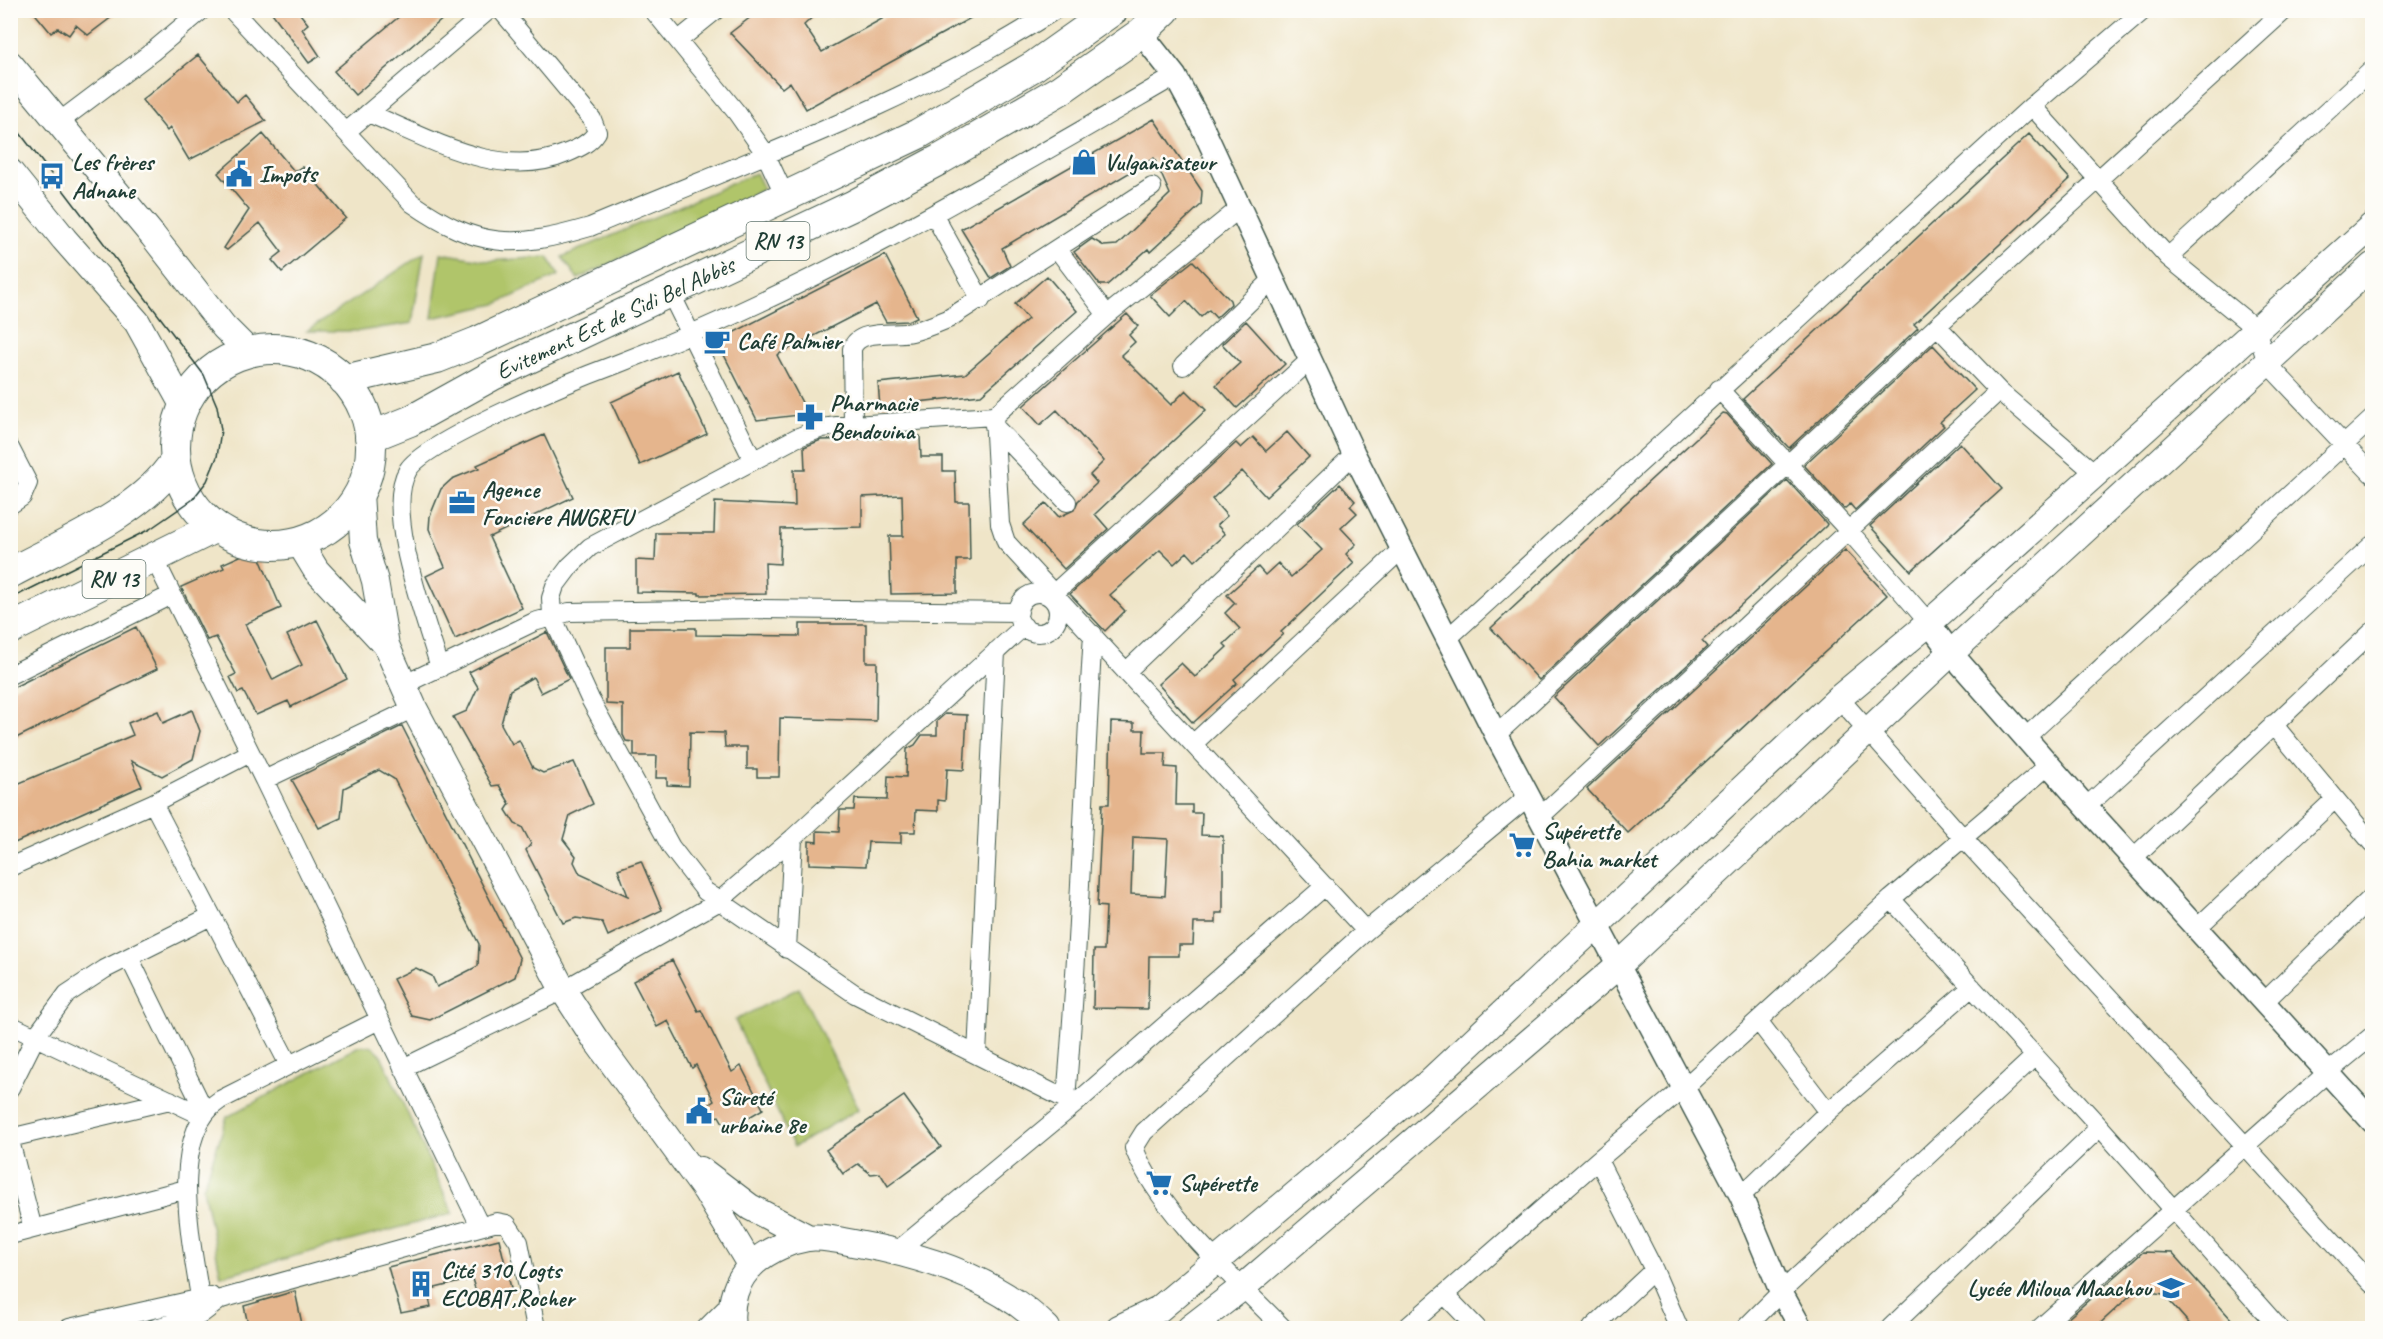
<svg xmlns="http://www.w3.org/2000/svg" width="2383" height="1339" viewBox="0 0 2383 1339" font-family="Caveat,sans-serif">
<rect width="100%" height="100%" fill="#fdfcf7"/>
<filter id="ink" filterUnits="userSpaceOnUse"><feTurbulence type="fractalNoise" baseFrequency=".0167" numOctaves="2"/><feDisplacementMap in="SourceGraphic" scale="12" xChannelSelector="R" yChannelSelector="G"/><feConvolveMatrix kernelMatrix="1 2 1 2 8 2 1 2 1" color-interpolation-filters="sRGB"/></filter>
<filter id="wash" filterUnits="userSpaceOnUse"><feTurbulence type="fractalNoise" baseFrequency=".008" numOctaves="4" result="noise"/><feDisplacementMap in="SourceGraphic" scale="24" xChannelSelector="R" yChannelSelector="G"/><feGaussianBlur stdDeviation="1.35" result="paint"/><feColorMatrix in="noise" values="0 0 0 0 0 0 0 0 0 0 0 0 0 0 0 0 0 1.4 0 .05"/><feComposite in="paint" operator="in"/></filter>
<g filter="url(#wash)">
<rect width="100%" height="100%" fill="#efe5c8"/>
<path fill="#b0c56a" stroke="#68814f" stroke-width="1.5" d="M756 173 764 189 578 279 562 257Z
M424 253 412 323 360 331H307Z
M441 253 489 261 548 257 559 275 496 304 432 318Z
M799 988 859 1109 794 1147 735 1020Z
M359 1046H372L380 1053 453 1213 221 1276 203 1188 227 1117Z"/>
<g id="blocks">
<path fill="#e5b58d" fill-rule="evenodd" d="M32 10H121L88 35 76 25 69 35 58 28 51 33Z
M270 10H297L308 24 302 29 320 56 309 63Z
M407 10H453L355 95 334 71Z
M760 10H820L804 25 822 52 898 10H985L806 109 790 82 782 88 730 33Z
M198 55 237 102 245 95 266 121 189 160 170 128 167 131 142 100Z
M1154 119 1202 191 1201 205 1150 252 1148 249 1107 285H1100L1074 252 1092 239 1104 246 1117 245 1170 194 1154 158 1002 248 1010 266 991 278 961 229Z
M263 134 294 171 303 167 346 218 282 272 272 260 282 252 260 223 227 250 224 248 249 210 218 173Z
M2029 134 2070 179 1914 324 1918 328 1789 448 1743 399Z
M885 255 917 317 908 321 886 322 876 304 777 355 808 414 757 420 717 341Z
M1193 261 1230 300 1231 304 1216 318 1209 310 1201 317 1186 301 1170 317 1150 295Z
M1047 276 1077 311 981 395 909 403V410L887 412V406L880 407 878 383 965 374 1028 319 1015 304Z
M1127 314 1138 326 1129 335 1135 342 1121 355 1171 405 1186 390 1206 410 1095 514 1108 529 1064 569 1023 525 1046 503 1059 517 1074 510 1078 501 1097 483 1090 475 1104 461 1057 410 1040 425 1023 406Z
M1246 321 1285 364 1237 408 1216 385 1240 363 1222 344Z
M1933 345 1975 390 1940 422 1944 426 1855 510 1850 504 1844 509 1804 465Z
M678 371 707 434 640 465 611 402Z
M1723 413 1727 414 1772 464 1539 680 1491 628Z
M1287 432 1309 457 1266 497 1242 471 1212 499 1227 516 1217 525 1225 534 1195 561 1187 552 1174 564 1160 550 1110 595 1125 611 1105 631 1070 594 1236 443 1241 448 1253 437 1266 451Z
M910 433V436H920L921 457H943V471H955L956 502H969L970 560H957V593L891 594 889 536H903L902 495 862 497V527L781 529 780 564 765 563 766 594 699 595V593L636 592V560L655 561 656 533H714L715 502 795 506 794 470H805L804 447 821 440 887 438V434Z
M544 435 573 497 489 537 522 608 455 639 426 576 445 567 429 529 430 516 441 489 452 479 479 468 477 465Z
M1960 443 2002 489 1911 571 1870 526Z
M1787 480 1827 524 1826 526 1702 641 1707 647 1599 746 1554 697Z
M1340 484 1355 501 1350 506 1357 513 1341 528 1356 544 1346 554 1354 563 1281 632 1283 634 1234 679 1237 683 1193 723 1158 684 1181 663 1195 677 1227 647 1224 644 1240 629 1225 613 1235 603 1227 595 1258 567 1265 575 1278 563 1291 577 1322 550 1297 524Z
M256 549 281 608 245 624 273 680 302 665 287 635 317 620 347 679 291 707 288 701 256 715 243 691 238 693 230 677 236 674 216 637 207 640 181 587 224 568 222 564Z
M1845 550 1887 595 1628 833 1587 789Z
M800 624H866V662H877L876 721 780 718 779 777H757V769H747V747H725L724 733 690 732 689 786 667 785V778H656L657 756H634V742L626 741 623 735V705L606 704V647H630V628H696V635L800 636Z
M136 627 157 669 10 741V689Z
M547 632 569 679 541 693 533 677 510 690 501 724 512 744 519 740 533 768 543 773 574 762 593 804 570 815 563 839 576 856 574 862 580 874 628 896 618 869 641 861 662 910 608 936 602 922 576 918 563 923 526 850 531 844 522 827 515 824 506 810 510 804 499 785 492 786 453 717 467 711 478 687 469 672Z
M192 710 200 731 193 759 162 776 131 761 142 786 10 845V787L133 735 128 723 158 711 163 723Z
M945 714 967 715 964 770 947 769 945 801 938 800V811L916 810 915 832H901V843L868 842 866 866 809 864V841L817 842V831L839 832 840 810H854L855 799 887 800 888 776 906 777 907 749 915 745 922 735H937V721Z
M1111 722 1134 723V730H1144L1143 753H1166L1165 767 1177 768 1176 805H1192V813H1202L1201 835 1223 836V913H1216V923H1194L1193 945H1179V956H1149L1148 1009 1093 1008 1094 950H1104L1106 907 1097 906 1102 804H1109ZM1133 837 1168 839 1165 896 1131 894Z
M402 726 520 959 515 977 430 1020 412 1016 393 979 416 968 432 976 437 987 478 966 479 944 394 779 379 770 344 788 341 818 319 828 292 780Z
M672 960 698 1011 701 1010 732 1072 741 1066 763 1109 727 1130 719 1116 715 1117 708 1105 714 1101 696 1065 692 1068 668 1021 657 1027 633 981Z
M904 1096 941 1147 888 1186 880 1173 871 1174 858 1164 843 1174 826 1150Z
M499 1239 512 1292 478 1298 472 1279 427 1290 431 1307 401 1313 388 1267Z
M2143 1252 2172 1253 2240 1329H2194L2163 1294 2136 1290 2094 1329H2056Z
M295 1291 302 1324 290 1329H249L244 1306Z"/>
</g>
</g>
<g filter="url(#ink)">
<use href="#blocks" fill-opacity="0" stroke="#3e564a" stroke-width="1.5"/>
<g fill="none" stroke-linecap="round" stroke-linejoin="round">
<g stroke="#3e564a" stroke-width="20">
<path id="minor" d="M232 10 412 203C478 249 515 249 590 227 747 161 911 103 1055 10
M653 10 737 113 765 153 785 196
M679 40 716 10
M2032 106 2168 257 2256 329 2267 363 2372 474
M368 113C429 138 501 182 567 153 579 148 590 143 597 132L592 119 501 10
M59 122 152 52 202 10
M346 132 489 10
M934 215 981 300
M1058 250 1107 315
M2168 257 2372 70
M670 292 753 460
M1937 326 1999 391 2096 474
M1183 366 1272 280
M1719 389 1849 531 1929 623
M994 416 1000 524 1006 542 1366 931
M853 424 852 349C858 328 895 336 912 332 924 329 936 324 948 319L1152 187
M994 426 1067 502
M10 448 28 483 22 497 10 505
M154 558 264 780
M1018 613a20 20 0 1 1 40 0a20 20 0 1 1-40 0Z
M1050 597 1310 360
M1448 638 2032 106 2144 10
M440 668C427 622 383 511 408 470 426 440 579 378 617 364 813 289 994 181 1175 76
M1127 671 1354 454
M10 675 171 595
M403 685 534 622 569 612 758 609 1019 612
M1839 698 1963 838 2372 1284
M414 708 264 780 480 1226
M2273 724 2372 843
M1496 735 1937 326 2285 10
M2026 737 2372 419
M1194 743 1403 548
M153 803 289 1065
M2086 807 2372 545
M1540 817 1999 391
M2133 858 2372 632
M10 867 153 803 250 753
M1891 899 2100 1127 2279 1328
M2198 927 2335 799
M787 949 793 838
M129 957 205 1112
M2265 1001 2372 897
M1759 1022 1828 1112
M10 1025 203 1116
M977 1055 996 651
M403 1068 563 990 718 902 793 838 1024 626
M10 1088 36 1036 67 994 105 969 211 916
M1066 1098C1080 944 1083 788 1093 634
M1075 1104 855 994 705 891 671 847 590 699 552 616 551 598 555 586 570 566 590 547 796 438 822 428 837 426 994 416 1107 315 1240 208
M10 1138 170 1100
M10 1141 33 1229
M1598 1160 1654 1270 1679 1328
M1741 1196 1828 1112 1972 987
M10 1235 186 1189
M897 1251 1075 1104 1325 886
M1446 1296 1477 1328
M200 1297C192 1246 167 1133 220 1100L379 1020
M69 1328 211 1296
M156 1328 200 1315 221 1299 497 1222 507 1224 519 1242 536 1328
M706 1328 732 1302
M1283 1328C1236 1280 1157 1209 1134 1148L1144 1132 1366 931 1529 796
M1406 1328 1598 1160 1685 1087 1891 899 2049 765
M1592 1328 1654 1270
M1745 1328 1781 1292 2035 1056
M1890 1328 2100 1127
M2040 1328 2327 1073 2372 1036"/>
</g>
<g stroke="#3e564a" stroke-width="25">
<path id="tertiary" d="M1141 33 1175 76 1201 124 1354 454 1496 735 1741 1196 1781 1292 1801 1328
M1929 623 1951 653 2086 807 2372 1121"/>
</g>
<g stroke="#3e564a" stroke-width="28">
<path id="secondary" d="M10 64 153 236 224 327 248 351
M10 172 64 239 137 322 184 407
M360 493 363 541 375 581 386 645 414 708 563 990 595 1039 706 1191 751 1266
M299 542 316 570 386 645
M701 1170 750 1207 809 1238
M732 1328C729 1304 735 1279 755 1262 769 1250 789 1241 808 1238 824 1236 843 1241 858 1244 927 1256 997 1279 1047 1328
M1119 1328 1159 1309 1427 1084 1839 698 1929 623 2372 226
M1190 1328 1243 1287 1620 964 1951 653 2372 266"/>
</g>
<g stroke="#3e564a" stroke-width="32">
<path id="trunk" d="M175 447a98 98 0 1 1 196 0a98 98 0 1 1-196 0Z
M344 380 437 358 477 342 918 134 1034 66 1113 10
M370 437 410 421 493 375 854 205 939 160 1060 90 1141 33 1165 10
M10 573C62 545 144 511 175 461
M10 629 216 527"/>
</g>
<use href="#minor" stroke="#fff" stroke-width="18"/>
<use href="#tertiary" stroke="#fff" stroke-width="22"/>
<use href="#secondary" stroke="#fff" stroke-width="26"/>
<use href="#trunk" stroke="#fff" stroke-width="30"/>
<path stroke="#1f3d34" stroke-width="1.5" d="M10 120 204 375 217 406 221 430 217 457 207 481 192 500 150 529 10 599"/>
</g>
</g>
<defs>
<g id="shop-bare" transform="scale(2.07)"><path d="M-5-2.5h2.3a2.7 3.5 0 0 1 5.4 0H5L5.5 6h-11ZM-1.5-2.5h3a1.5 2.3 0 0 0-3 0Z" fill="#1f6fb2" stroke="#fdfcf7" stroke-width="2.5" paint-order="stroke"/></g>
<g id="civic-bare" transform="scale(2.07)"><path d="M-.6-6.5H3V-4.5H.6V-3L4-1V1h2V6H-6V1h2V-1L-.6-3ZM-1.2 2.5V6h2.4V2.5Z" fill="#1f6fb2" stroke="#fdfcf7" stroke-width="2.5" paint-order="stroke"/></g>
<g id="bus-bare" transform="scale(2.07)"><path d="M-5-6H5V4H4V6H2V4H-2V6H-4V4H-5ZM-3.5-4V0h7V-4ZM-3.5 1.2v1.5H-2V1.2ZM2 1.2v1.5H3.5V1.2Z" fill="#1f6fb2" stroke="#fdfcf7" stroke-width="2.5" paint-order="stroke"/></g>
<g id="cafe-bare" transform="scale(2.07)"><path d="M-5.5-4.5H6V0H3Q3 3.5 0 3.5H-2.5Q-5.5 3.5-5.5 0ZM3-3.2v2h1.7v-2ZM-6 4.5H4V6H-6Z" fill="#1f6fb2" stroke="#fdfcf7" stroke-width="2.5" paint-order="stroke"/></g>
<g id="pharmacy-bare" transform="scale(2.07)"><path d="M-2-6h4v4h4v4h-4v4h-4v-4h-4v-4h4Z" fill="#1f6fb2" stroke="#fdfcf7" stroke-width="2.5" paint-order="stroke"/></g>
<g id="office-bare" transform="scale(2.07)"><path d="M-6-3h4V-5.5h4V-3h4V5H-6ZM-1-4.5V-3h2v-1.5ZM-6 0V1H6V0Z" fill="#1f6fb2" stroke="#fdfcf7" stroke-width="2.5" paint-order="stroke"/></g>
<g id="supermarket-bare" transform="scale(2.07)"><path d="M-6-5.5h2.5l.6 2H6L4.5 2H-2.5L-4.4-4H-6ZM-1.5 3.2a1.3 1.3 0 1 0 .1 0ZM3 3.2a1.3 1.3 0 1 0 .1 0Z" fill="#1f6fb2" stroke="#fdfcf7" stroke-width="2.5" paint-order="stroke"/></g>
<g id="building-bare" transform="scale(2.07)"><path d="M-4-6H4V6H1V3H-1V6H-4ZM-2.5-4.3h1.7v1.8h-1.7ZM.8-4.3h1.7v1.8H.8ZM-2.5-1h1.7V.8h-1.7ZM.8-1h1.7V.8H.8Z" fill="#1f6fb2" stroke="#fdfcf7" stroke-width="2.5" paint-order="stroke"/></g>
<g id="school-bare" transform="scale(2.07)"><path d="M0-5L7-2L0 1L-7-2ZM-4 1L0 2.5L4 1V4Q0 6-4 4Z" fill="#1f6fb2" stroke="#fdfcf7" stroke-width="2.5" paint-order="stroke"/></g>
</defs>
<g fill-rule="evenodd">
<use href="#shop-bare" x="1084" y="162"/>
<use href="#civic-bare" x="239" y="174"/>
<use href="#bus-bare" x="52" y="176"/>
<use href="#cafe-bare" x="717" y="341"/>
<use href="#pharmacy-bare" x="810" y="417"/>
<use href="#office-bare" x="462" y="503"/>
<use href="#supermarket-bare" x="1522" y="845"/>
<use href="#civic-bare" x="699" y="1111"/>
<use href="#supermarket-bare" x="1159" y="1183"/>
<use href="#building-bare" x="421" y="1284"/>
<use href="#school-bare" x="2171" y="1288"/>
</g>
<g text-anchor="middle" stroke-width="5" stroke-linejoin="round" paint-order="stroke">
<g fill="#fdfcf7" stroke="#62766e" stroke-width="1.5">
<rect x="746.5" y="222" width="63" height="38" rx="4.5"/>
<rect x="82.5" y="560" width="63" height="38" rx="4.5"/>
</g>
<g font-size="22" font-weight="bold" fill="#1f3d34">
<text x="778" y="249">RN 13</text>
<text x="114" y="587">RN 13</text>
</g>
<g font-size="24" font-weight="bold" fill="#1f3d34" stroke="#fdfcf7" text-anchor="start">
<text x="72" y="170">Les frères<tspan x="72" dy="28">Adnane</tspan></text>
<text x="1104" y="170">Vulganisateur</text>
<text x="259" y="182">Impots</text>
<text x="737" y="349">Café Palmier</text>
<text x="830" y="411">Pharmacie<tspan x="830" dy="28">Bendouina</tspan></text>
<text x="482" y="497">Agence<tspan x="482" dy="28">Fonciere AWGRFU</tspan></text>
<text x="1542" y="839">Supérette<tspan x="1542" dy="28">Bahia market</tspan></text>
<text x="719" y="1105">Sûreté<tspan x="719" dy="28">urbaine 8e</tspan></text>
<text x="1179" y="1191">Supérette</text>
<text x="441" y="1278">Cité 310 Logts<tspan x="441" dy="28">ECOBAT,Rocher</tspan></text>
<text x="2151" y="1296" text-anchor="end">Lycée Miloua Maachou</text>
</g>
<g font-size="24" fill="#1f3d34" stroke="#fdfcf7">
<text transform="translate(615 318) rotate(-25)" y="8">Evitement Est de Sidi Bel Abbès</text>
</g>
</g>
<rect width="2383" height="1339" fill="none" stroke="#fdfcf7" stroke-width="36"/>
</svg>
